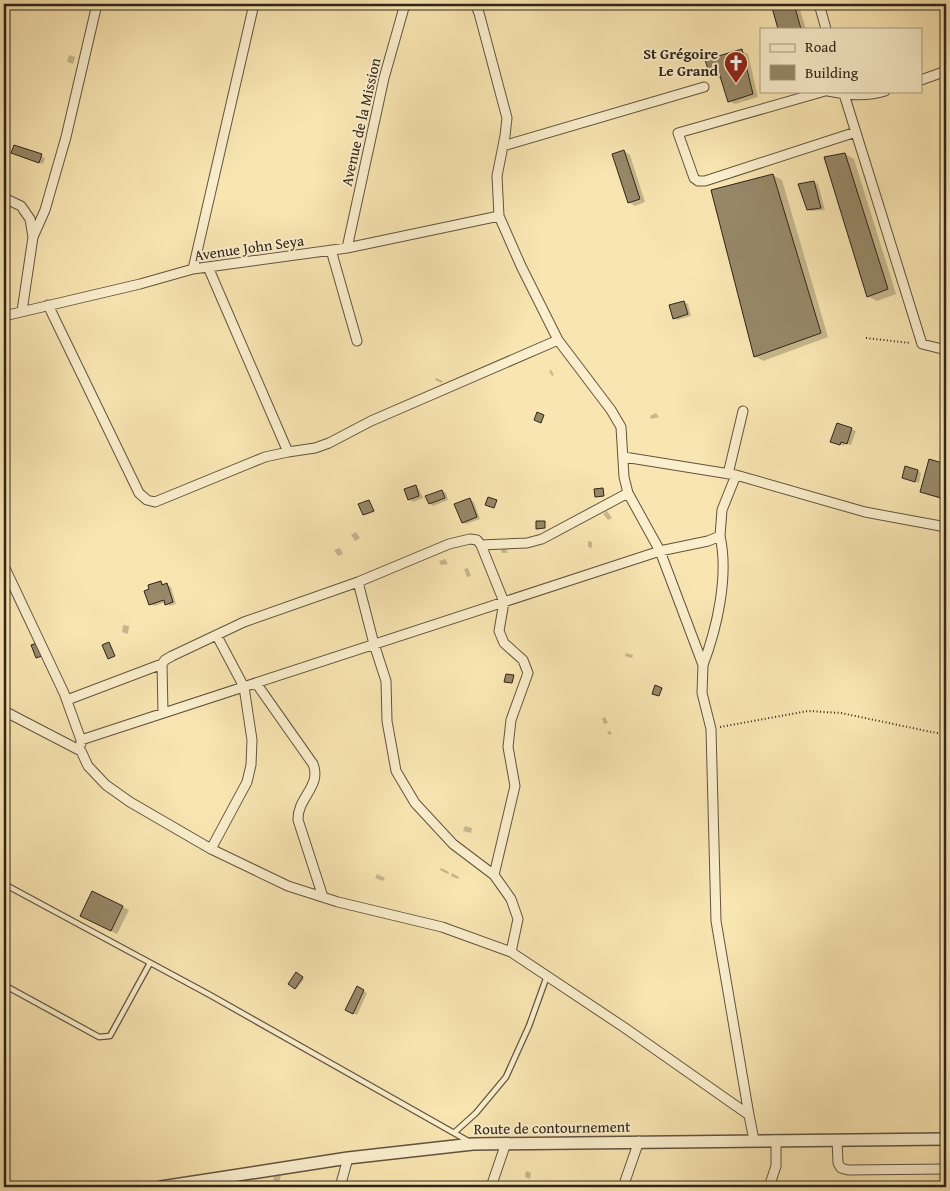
<svg xmlns="http://www.w3.org/2000/svg" width="950" height="1191" viewBox="0 0 950 1191" font-family="'Gentium Book Plus',serif">
<rect width="100%" height="100%" fill="#f8e5b1"/>
<filter id="stains"><feTurbulence type="fractalNoise" baseFrequency=".004" numOctaves="4"/><feColorMatrix values="0 0 0 0 .2 0 0 0 0 .09 0 0 0 0 .02 0 0 0 .5 -.17"/></filter>
<radialGradient id="worn" r=".72"><stop offset=".6" stop-color="#630" stop-opacity="0"/><stop offset="1" stop-color="#630" stop-opacity=".3"/></radialGradient>
<path fill="#0003" d="M772 4H798L806 29H779Z
M742 51 748 54 758 97 735 104 729 101 721 77 717 78 711 75Z
M69 55 75 57 73 64 67 62Z
M15 147 45 158 43 164 13 153Z
M624 151 630 155 645 202 635 206 629 202Z
M845 154 854 159 896 294 877 301 868 296Z
M773 175 782 180 828 337 763 361 755 356Z
M814 182 818 184 825 210 812 211 808 209Z
M684 302 688 304 691 316 677 320 674 318Z
M551 370 554 375 552 376 549 371Z
M436 378 443 381 441 383 435 380Z
M656 413 659 417 651 419 650 416Z
M837 424 856 431 851 445 844 443V446L832 441Z
M930 461 946 465V500L928 495 922 491Z
M918 471 921 473 919 483 907 479Z
M415 486 419 489 423 498 413 502 409 499Z
M442 491 446 493 448 500 433 506 430 503Z
M470 500 474 502 480 519 466 524 463 522Z
M369 502 374 512 365 515H364Z
M607 511 612 518 608 520 603 514Z
M356 532 360 538 355 541 351 535Z
M588 541 592 542V548L588 547Z
M340 548 343 554 338 556 334 550Z
M505 548 508 553H502L501 550Z
M445 559 448 564 441 565 439 561Z
M468 568 471 576 467 577 464 569Z
M160 582 171 587 176 604 170 606 166 602 154 606 150 604Z
M123 625 129 626 128 634 122 632Z
M626 653 633 655 632 658 625 656Z
M605 717 608 723 604 724 602 719Z
M610 731 612 734 609 735 607 732Z
M465 826 472 828 471 833 463 831Z
M441 868 449 872 448 874 440 870Z
M452 873 459 877 458 879 451 876Z
M377 874 385 878 383 881 375 878Z
M93 892 129 910 117 934 87 919Z
M296 973 304 979 297 988 289 983Z
M357 988 367 993 357 1015 347 1010Z
M526 1171 531 1173 530 1179 525 1177Z
M275 1173 281 1176 279 1182 273 1180Z"/>
<path fill="#978868" stroke="#2e2419" d="M771 4H794L801 29H778Z
M742 49 753 94 728 102 719 73 710 75 705 60Z
M14 145 42 154 39 163 11 153Z
M624 150 640 199 628 203 612 154Z
M845 153 888 289 867 297 824 157Z
M773 174 821 333 754 357 711 190Z
M814 181 821 208 807 210 798 184Z
M684 301 688 314 673 319 669 305Z
M537 412 544 415 541 423 534 420Z
M837 423 852 428 847 444 841 442 840 445 830 442Z
M929 459 946 464V480L941 498 920 492Z
M905 466 918 470 915 482 902 478Z
M416 485 419 496 408 500 404 489Z
M603 488 604 496 595 497 594 489Z
M442 490 445 498 429 504 425 496Z
M488 497 497 500 494 508 485 505Z
M470 498 477 517 462 523 454 504Z
M369 500 374 511 363 515 358 504Z
M536 521H545V528L536 529Z
M161 581 162 585 167 583 173 602 165 605 164 600 149 605 144 591 149 589 148 585Z
M109 642 115 656 108 659 102 645Z
M37 643 42 656 36 658 31 645Z
M506 674 514 675 512 683 504 682Z
M655 685 662 688 659 696 652 694Z
M92 891 123 906 111 931 80 916Z
M296 972 303 977 295 989 288 984Z
M357 986 364 990 353 1014 345 1010Z"/>
<g fill="none" stroke-linecap="round" stroke-linejoin="round">
<g stroke="#60543f" stroke-width="7">
<path id="service" d="M4 884 210 995 470 1142
M4 985 99 1037 110 1036 150 963
M455 1132 476 1113 506 1077 529 1026 547 976"/>
</g>
<g stroke="#60543f" stroke-width="11">
<path id="minor" d="M475 4 479 13 507 118 505 136 497 176 499 216 521 266 558 340 611 410 621 427 624 477 628 493 660 551 703 665 702 693 711 729 716 921 749 1115
M819 4 826 29
M4 7 5 4
M921 80 946 71
M825 91 678 133 694 178 698 181H705L856 132
M828 91C848 95 866 97 885 91
M843 91 922 344 946 350
M503 146 704 87
M4 198 21 206 30 219 33 237 22 311
M33 237 45 210 66 137 97 4
M347 248 384 78 405 4
M331 250 357 341
M208 267 288 452
M193 269 254 4
M48 305 139 493 147 500 155 502 265 457 288 452 315 448 329 443 371 421 558 340
M4 316 140 284 193 269 347 248 499 216
M624 457 736 475 865 512 946 527
M728 474 743 411
M481 545 527 543 542 539 628 493
M4 566 64 693 81 740V744
M358 582 374 644 386 681 387 721 396 771 415 803 453 844 494 875 511 899 518 919 511 952
M703 665C717 628 729 576 720 536
M256 683 313 764C322 786 297 798 298 820L323 897
M67 700 162 664
M4 711 81 751 88 766 106 785 130 802 211 849 288 886 338 902 442 927 511 952 625 1028 749 1115 754 1140
M163 713 162 664 165 660 172 656 244 622 358 582 449 544 470 539 477 540 481 545 504 602 499 631 504 643 523 660 528 673 511 720 508 747 515 786 494 875
M81 740 660 551 708 541 720 536 722 510 736 475
M211 849 247 782 251 765 252 740 244 687 217 636
M837 1140 838 1163 841 1168 848 1170 946 1169
M340 1187 348 1158
M491 1187 506 1143
M623 1187 639 1141
M769 1187 776 1166V1140"/>
</g>
<g stroke="#60543f" stroke-width="14">
<path id="tertiary" d="M161 1187 348 1158 473 1144 946 1139"/>
</g>
<path stroke="#2e2419" stroke-width="2" stroke-dasharray="1 2.5" stroke-linecap="butt" d="M866 338 910 343
M720 727 808 711 841 713 946 735"/>
<use href="#service" stroke="#faeecc" stroke-width="4.5"/>
<use href="#minor" stroke="#faeecc" stroke-width="9"/>
<use href="#tertiary" stroke="#faeecc" stroke-width="11"/>
</g>
<defs>
<g id="church-pin" transform="scale(1.25)"><path d="M0 17L-7.5 6A9.5 9.5 0 1 1 7.5 6Z" fill="#8f2418" stroke="#faeecc"/><path d="M-1.2-6h2.4v3.5h3.3v2.4h-3.3V6h-2.4V-.1h-3.3v-2.4h3.3Z" fill="#fff"/></g>
</defs>
<g fill-rule="evenodd">
<use href="#church-pin" x="736" y="63"/>
</g>
<g text-anchor="middle" stroke-width="4" stroke-linejoin="round" paint-order="stroke">
<g font-size="15" font-weight="bold" fill="#2e2419" stroke="#faeecc" text-anchor="end">
<text x="718" y="59">St Grégoire<tspan x="718" dy="17">Le Grand</tspan></text>
</g>
<g font-size="15" fill="#2e2419" stroke="#faeecc">
<text transform="translate(361 122) rotate(-77)" y="5">Avenue de la Mission</text>
<text transform="translate(249 248) rotate(-8)" y="5">Avenue John Seya</text>
<text transform="translate(552 1128) rotate(-1)" y="5">Route de contournement</text>
</g>
</g>
<rect width="950" height="1191" fill="none" stroke="#f8e5b1" stroke-width="20"/>
<rect x="5" y="5" width="940" height="1181" fill="none" stroke="#2e2419" stroke-width="2.5"/>
<rect x="10" y="10" width="930" height="1171" fill="none" stroke="#2e2419"/>
<rect x="760" y="28" width="162" height="65" fill="#faeecc" stroke="#a89d84"/>
<rect x="770" y="44" width="25" height="8" fill="#faeecc" stroke="#a89d84"/>
<text x="805" y="52" font-size="15" fill="#2e2419">Road</text>
<rect x="770" y="65" width="25" height="15" fill="#978868" stroke="#a89d84"/>
<text x="805" y="78" font-size="15" fill="#2e2419">Building</text>
<rect width="100%" height="100%" filter="url(#stains)"/>
<rect width="100%" height="100%" fill="url(#worn)"/>
</svg>
